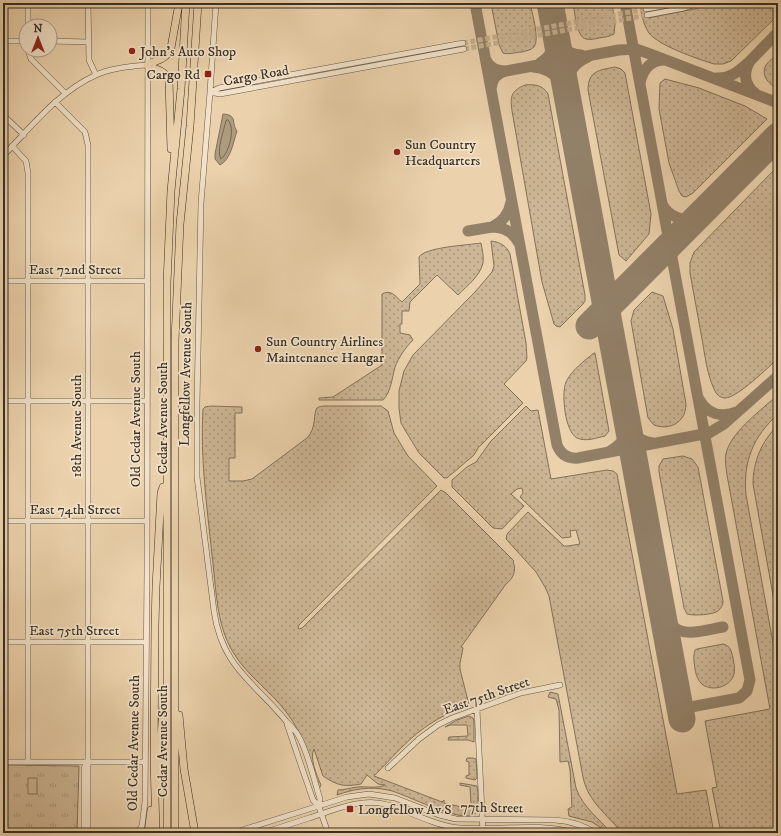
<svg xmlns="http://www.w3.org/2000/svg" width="781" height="836" viewBox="0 0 781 836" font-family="'IM FELL DW Pica',serif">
<defs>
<pattern id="grass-dots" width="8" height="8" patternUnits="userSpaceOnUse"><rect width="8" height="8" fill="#cdb695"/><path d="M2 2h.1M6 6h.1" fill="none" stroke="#a79479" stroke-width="1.8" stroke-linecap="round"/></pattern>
<pattern id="park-tufts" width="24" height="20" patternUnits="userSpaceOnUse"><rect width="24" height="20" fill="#cdb695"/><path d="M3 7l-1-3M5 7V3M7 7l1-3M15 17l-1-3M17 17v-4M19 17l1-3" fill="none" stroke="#a79479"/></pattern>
</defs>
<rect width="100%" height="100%" fill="#ebd2ac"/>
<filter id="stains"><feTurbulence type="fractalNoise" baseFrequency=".005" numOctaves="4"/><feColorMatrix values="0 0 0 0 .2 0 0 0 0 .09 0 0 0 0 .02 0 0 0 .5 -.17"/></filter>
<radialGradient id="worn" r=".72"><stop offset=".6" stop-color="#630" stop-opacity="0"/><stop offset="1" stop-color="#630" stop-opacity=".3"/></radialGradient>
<path fill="url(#grass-dots)" stroke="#82725c" d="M491 3H530C532 12 540 40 534 47 531 50 526 51 522 52 516 52 509 55 503 53L499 45Z
M573 3H612L615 24 614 34C609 37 604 37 599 38 595 39 590 40 586 39 576 37 575 12 573 3Z
M640 3H661L646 6 648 18 684 11 695 9 707 3H778V15L731 61 723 64H714C698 59 659 46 649 33 643 24 641 13 640 3Z
M778 53V89C770 85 760 76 766 65 769 61 774 57 778 53Z
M615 67 621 69 625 73 651 214 649 234 626 261 619 255 588 90C588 71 599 70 615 67Z
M665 79 699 88 745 106 767 119 693 193 686 197 682 196 679 191 669 163 659 109 660 83Z
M525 85C534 84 543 85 548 94L585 295V301L583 304 560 327 556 326 554 324 542 282 512 111C510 96 511 91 525 85Z
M778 166V358C769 367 737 398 725 398 720 398 716 394 714 389 707 374 705 356 702 339 698 317 694 295 690 273V263L694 252Z
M491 241C500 242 507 246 510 254L526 343 527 358 526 361 504 384 523 403 478 448 474 455 447 478H444L419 453 405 430 401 423 399 408V391L404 371 413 355 475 292 492 272 494 266Z
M481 243C482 249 484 256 483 263 480 276 467 286 458 295L437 275 410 302 409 311H402V324H400V333L410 335 413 340C405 348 399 357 395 367 392 378 391 392 383 400H319V398L333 397 382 365V294C391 289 395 296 402 302L420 284 419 257C425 247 469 245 481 243Z
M652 292 663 296 673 329 686 404C686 422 670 431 654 425L648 418 631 321 634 310Z
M594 353H595L609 431 605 436C596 438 586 442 577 438 565 432 561 394 566 382 571 371 585 360 594 353Z
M778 395V414C753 437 743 461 746 495L778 670V833H721L712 788 717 787 705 721 770 709 727 475C726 467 724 458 727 450 734 430 762 409 778 395Z
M211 406 242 407V413H235V458H229V481H243L252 479 307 438C317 428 313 412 317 408 318 407 322 406 324 406H381L388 411 394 433 400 443 408 456 437 486 299 625 298 628 299 629 302 628 441 490 446 493 514 561 513 562C517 570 513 579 506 584L461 647 463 648 460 663V669L469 705C457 711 445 714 433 722 410 736 393 757 374 776L442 802 444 800V803L466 808 471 803 470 787 460 785V783L477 786C478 791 478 796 478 801 478 805 479 810 476 813 463 826 405 793 388 790 370 786 354 789 337 795L338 790C344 790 350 788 357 787 365 786 377 789 385 785L378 784 367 775 361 784C344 787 338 786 323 776L314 749C309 757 317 776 321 785L319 789C311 763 304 735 287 713 271 691 247 676 233 652 216 625 216 586 212 555 207 506 200 458 203 409L205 407Z
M526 406 531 411 538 410 551 479 607 470 613 471 617 474 677 794 706 790 714 833H622C607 814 588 802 583 777L549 596 545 587 536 572 506 539 507 534 528 512 564 546H568L580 544 576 530 570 531 571 537 562 538 520 497 523 493 522 488 517 489 511 494 524 506 502 529 493 528 452 487V480L467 467 476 462 491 441Z
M778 425V623L753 484C753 461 762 441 778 425Z
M683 456 692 459 698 467 723 601C723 604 722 607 719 610 715 615 693 616 687 614L684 608 659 472V466L663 459Z
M723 644C731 646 731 651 733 658 734 663 735 668 734 674 731 686 714 692 703 685 698 681 696 675 695 669 694 662 693 657 695 650L697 649Z
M550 692 558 694 576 788C583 808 599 818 611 833H609L592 822 569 816 568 809 572 807 570 770 568 761 560 762 559 710 556 699 548 697Z
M469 716 473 718 474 721V742L468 740H448L449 737 468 736 467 725H450L445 727 457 720Z
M467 758H473L476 759 477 778 475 780 466 778V776L469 775V762L466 761Z"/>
<path fill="url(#park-tufts)" stroke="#82725c" d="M3 765 79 766 77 833H3Z"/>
<path fill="#cdb695" stroke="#82725c" d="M28 778H37V794H28Z"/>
<path fill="#ae9b7e" stroke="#7f705a" d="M223 114C238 115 231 123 237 131 233 143 231 159 220 165L215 159V154Z"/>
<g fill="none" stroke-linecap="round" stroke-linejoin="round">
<path stroke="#736551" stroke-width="1" d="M228 120C236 128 229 153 221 159 216 152 224 129 226 121Z"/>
<path stroke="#928068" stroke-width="11" d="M475 3 557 445C561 455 568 459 578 458L709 433 724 424 778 376
M625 3 750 680 747 691 739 698 680 709
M486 60C490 69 498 71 506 71 497 73 492 79 491 89
M750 61 778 32
M540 63C554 55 555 43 555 28 559 43 564 54 581 55
M533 67C560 69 564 89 570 111 567 88 562 68 588 57
M506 71 619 50 636 49 650 54 778 103
M717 78C731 79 740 70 750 61 743 73 744 85 756 94
M640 83C643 69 651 59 666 60
M769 145 778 134
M511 202C509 214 503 222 492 227 504 227 513 232 519 243
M662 204C668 216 683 223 696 216 700 213 704 209 709 206
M468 231 492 227
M672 256 677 240 692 222
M699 399C707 414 721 418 737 412
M610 451C629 441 627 428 626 410 629 426 634 441 653 443
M661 600C671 642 689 633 723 627"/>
<path stroke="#928068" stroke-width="27" d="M550 3 682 719
M589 326 778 136"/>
<path stroke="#c7b191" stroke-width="5" stroke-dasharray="5 2.5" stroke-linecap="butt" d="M463 43 646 9
M464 49 647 15"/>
<g stroke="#655846" stroke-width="6">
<path id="minor" d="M88 3 89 60 96 75
M216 3 210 92 201 203 197 403V477L214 611C222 667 253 681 286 721 290 725 295 730 298 735 308 752 314 780 320 799L319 807 328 833
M646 9 679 3
M647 15 684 8 699 3
M28 26V3
M3 41H26
M50 41 88 42
M28 50 31 59 65 93
M210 92 220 94 464 49
M211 92 219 88 463 43
M55 102 85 132 88 145V833
M3 115 24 135
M12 146 26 161 28 173V762
M3 156C31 127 58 92 96 75 111 68 131 66 147 65
M3 281H147
M3 401H147
M3 521H147
M3 642H146
M477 709 483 833
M287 724 313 800 319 807
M3 762H145
M388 768 419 739 438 725 452 718 521 693 560 685
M84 833V768L87 762
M137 833 142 826 145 802 147 573 148 3
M233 833 347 797 369 794 395 798 439 815 456 819 555 820C571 821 583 825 596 833
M263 833C278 828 294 823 309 818 334 810 362 797 388 805 412 812 435 826 460 828 498 831 538 822 575 833"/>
</g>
<g stroke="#382f24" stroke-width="8">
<path id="highway" d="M171 149 169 80C165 70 156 70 147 65 158 59 165 61 171 48L179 3
M179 715 184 769 195 833
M160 792V751L163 708
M148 833 151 810
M156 833 154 758 155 626 156 587 161 493 163 487
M167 833V283L171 191 181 89 186 3
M175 833V341L180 224 190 126 198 3"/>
</g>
<use href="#minor" stroke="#f2e2c9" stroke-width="5"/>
<use href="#highway" stroke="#ebd2ac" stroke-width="7"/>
</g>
<g fill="#8f2418" stroke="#f2e2c9" stroke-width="1.5">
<circle cx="132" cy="51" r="4"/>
<rect x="204" y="70" width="8" height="8" rx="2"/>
<circle cx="397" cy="152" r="4"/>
<circle cx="258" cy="349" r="4"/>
<rect x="346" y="805" width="8" height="8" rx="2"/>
</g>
<g text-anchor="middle" stroke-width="3.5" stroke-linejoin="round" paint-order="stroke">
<g font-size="14" fill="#382f24" stroke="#f2e2c9" text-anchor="start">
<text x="140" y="56">John's Auto Shop</text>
<text x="200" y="79" text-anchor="end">Cargo Rd</text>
<text x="405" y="149">Sun Country<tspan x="405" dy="16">Headquarters</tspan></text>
<text x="266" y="346">Sun Country Airlines<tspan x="266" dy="16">Maintenance Hangar</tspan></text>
<text x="358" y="814">Longfellow Av S</text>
</g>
<g font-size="14" fill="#382f24" stroke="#f2e2c9">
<text transform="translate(256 75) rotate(-10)" y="5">Cargo Road</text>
<text x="75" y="274">East 72nd Street</text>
<text transform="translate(185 374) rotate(-89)" y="5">Longfellow Avenue South</text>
<text transform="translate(162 418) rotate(-90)" y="5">Cedar Avenue South</text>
<text transform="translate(135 419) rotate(-90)" y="5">Old Cedar Avenue South</text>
<text transform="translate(76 426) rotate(-90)" y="5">18th Avenue South</text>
<text x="75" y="514">East 74th Street</text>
<text x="74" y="635">East 75th Street</text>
<text transform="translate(486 695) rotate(-19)" y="5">East 75th Street</text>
<text transform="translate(162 741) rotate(-90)" y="5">Cedar Avenue South</text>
<text transform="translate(133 743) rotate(-89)" y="5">Old Cedar Avenue South</text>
<text transform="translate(492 807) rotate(1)" y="5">77th Street</text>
</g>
</g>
<rect width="781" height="836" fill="none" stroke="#ebd2ac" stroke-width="16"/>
<rect x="4" y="4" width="773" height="828" fill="none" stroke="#382f24" stroke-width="2"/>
<rect x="8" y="8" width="765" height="820" fill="none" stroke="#382f24"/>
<g transform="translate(38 38)"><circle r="19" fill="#f2e2c9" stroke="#a89a87"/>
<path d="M0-3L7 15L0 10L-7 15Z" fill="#8f2418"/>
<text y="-6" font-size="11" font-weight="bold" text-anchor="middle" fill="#382f24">N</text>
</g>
<rect width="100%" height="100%" filter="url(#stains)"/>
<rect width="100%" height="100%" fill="url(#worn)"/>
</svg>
